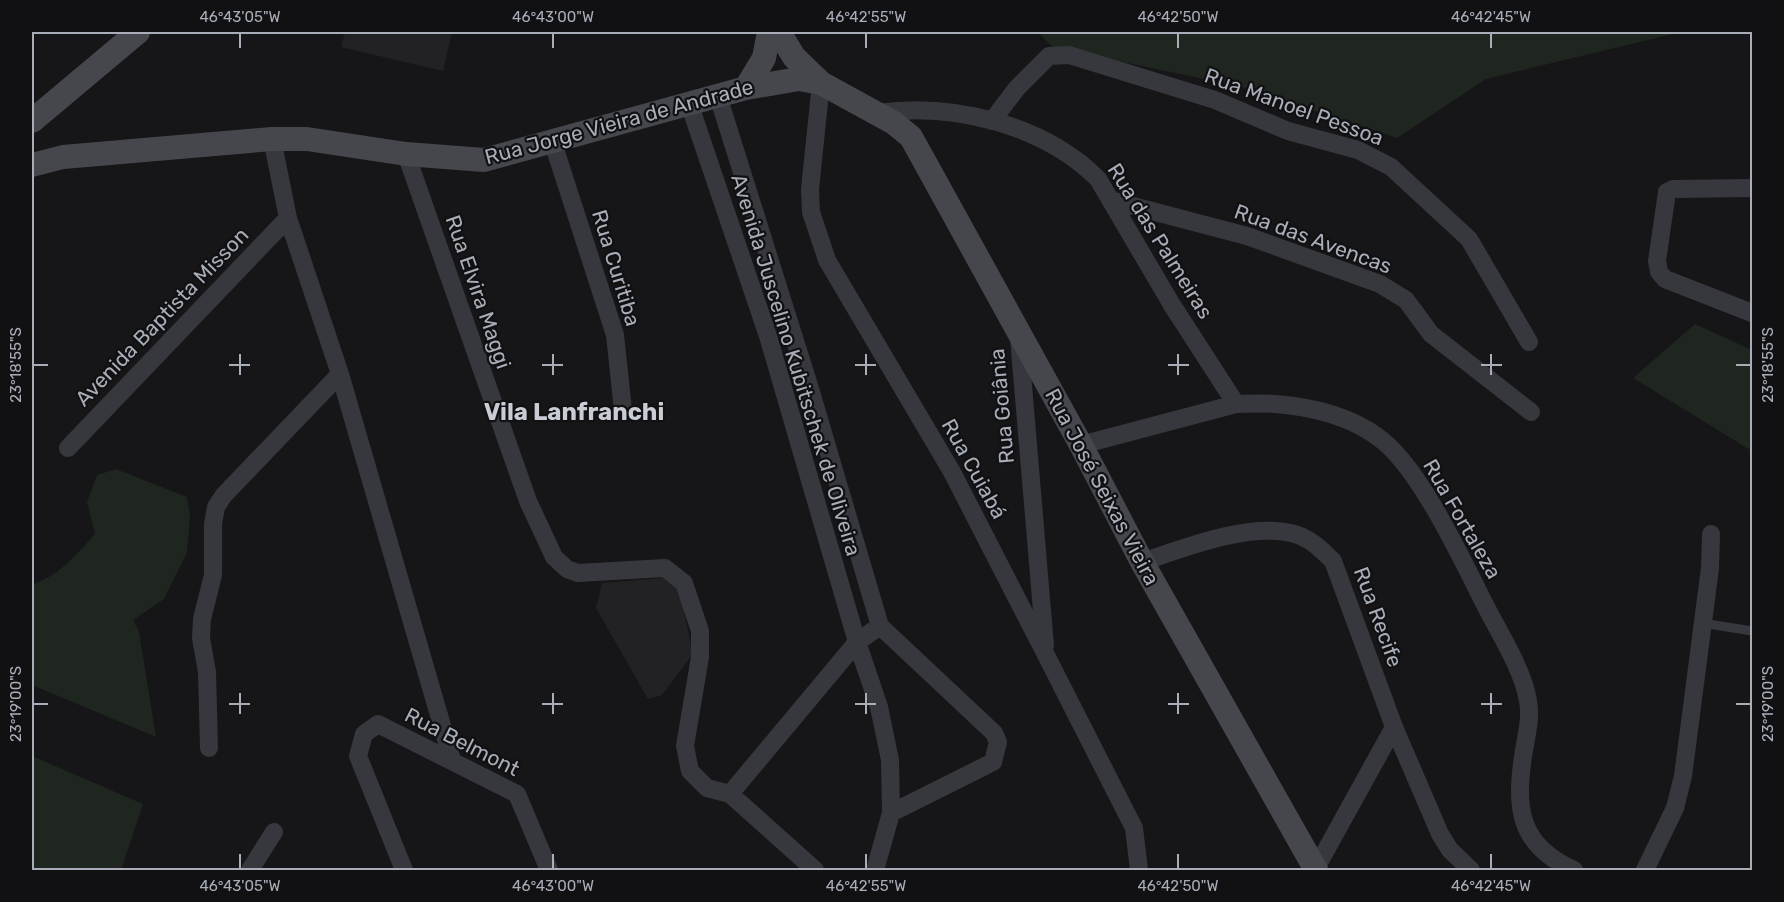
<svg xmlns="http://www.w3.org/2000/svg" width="1784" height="902" viewBox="0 0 1784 902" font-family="Rubik,sans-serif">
<rect width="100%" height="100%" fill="#161618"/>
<path fill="#222225" d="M345 32H452L443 71 341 47Z
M663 578 679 588 693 654 662 695 648 699 596 608 602 583Z"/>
<path fill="#1e261f" d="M1038 32H1681L1486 79 1397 138 1246 88 1052 47Z
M1695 324 1752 350V451L1633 378Z
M116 469 187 497 190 517 187 553 164 599 133 620 139 632 156 737 32 685V585C59 575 76 556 95 534L87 502 97 475Z
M32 756 143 804 121 870H32Z"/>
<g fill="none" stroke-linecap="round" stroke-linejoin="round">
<path stroke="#37383d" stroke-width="9" d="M1702 623 1752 631"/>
<path stroke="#37383d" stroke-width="18" d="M821 83 810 189 811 212 827 260 952 472 1046 655 1134 828 1139 870
M718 96 808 382 880 626 994 733 998 742 993 762 891 813
M689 103 768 336 857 642 879 707 890 760 891 813 875 870
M878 113C953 102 1044 125 1098 179L1172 305 1236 404
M992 121 1017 88 1049 56 1069 55 1215 100 1288 131 1358 150 1391 167 1469 239 1529 342
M272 139 288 218 340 374 452 760
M553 143 615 335 623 410
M406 154 528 501 554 557 567 569 578 573 665 568 684 583 700 631V657L685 746 690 771 707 788 730 794 815 870
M1752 188 1673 189 1667 192 1657 261 1659 272 1665 279 1752 313
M1110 200 1247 236 1380 284 1406 300 1431 334 1531 412
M1019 338 1045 646
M1081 445 1236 404C1284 401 1344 409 1383 441 1420 471 1459 553 1481 597 1496 628 1523 668 1528 701 1531 717 1527 733 1524 750 1515 806 1517 845 1574 870
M68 448 288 218
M1142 562C1184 548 1247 523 1291 533 1309 537 1321 549 1333 561L1394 727 1440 834 1450 850 1471 870
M209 748 207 672 201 638 202 619 213 575V524L216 507 224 495 340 374
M730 794 857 642 880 626
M250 870 274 832
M404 870 358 756 364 734 378 724 517 794 549 870
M1315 870 1394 727
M1645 870 1675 808 1683 776 1710 568 1711 534"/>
<path stroke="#45474d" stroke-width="24" d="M779 32 794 57 821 83
M746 88 764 58 769 32
M32 121 138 32
M32 165 63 157 272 139H307L406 154 484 160 746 88 799 79 821 83 894 123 911 137 1081 445 1142 562 1316 870"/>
</g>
<path fill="none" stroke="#a8adb8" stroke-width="2" d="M240 33V48M553 33V48M866 33V48M1178 33V48M1491 33V48M240 354V375M553 354V375M866 354V375M1178 354V375M1491 354V375M33 365H48M229 365H250M542 365H563M855 365H876M1168 365H1189M1481 365H1502M1736 365H1751M240 693V714M553 693V714M866 693V714M1178 693V714M1491 693V714M33 704H48M229 704H250M542 704H563M855 704H876M1168 704H1189M1481 704H1502M1736 704H1751M240 854V869M553 854V869M866 854V869M1178 854V869M1491 854V869"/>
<g text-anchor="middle" stroke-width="4.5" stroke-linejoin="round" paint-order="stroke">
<g font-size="21" fill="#a8adb8" stroke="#111113">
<text transform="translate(1294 107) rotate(20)" y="7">Rua Manoel Pessoa</text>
<text transform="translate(619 122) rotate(-15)" y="7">Rua Jorge Vieira de Andrade</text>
<text transform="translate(1313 239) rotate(20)" y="7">Rua das Avencas</text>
<text transform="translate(1160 241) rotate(58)" y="7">Rua das Palmeiras</text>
<text transform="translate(616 268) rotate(73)" y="7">Rua Curitiba</text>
<text transform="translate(478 292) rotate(71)" y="7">Rua Elvira Maggi</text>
<text transform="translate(162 317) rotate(-46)" y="7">Avenida Baptista Misson</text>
<text transform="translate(796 365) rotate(73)" y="7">Avenida Juscelino Kubitschek de Oliveira</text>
<text transform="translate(1002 406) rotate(-95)" y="7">Rua Goiânia</text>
<text transform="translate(974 469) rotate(61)" y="7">Rua Cuiabá</text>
<text transform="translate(1102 487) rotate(62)" y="7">Rua José Seixas Vieira</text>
<text transform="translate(1462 519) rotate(60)" y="7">Rua Fortaleza</text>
<text transform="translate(1378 617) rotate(70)" y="7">Rua Recife</text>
<text transform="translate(462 742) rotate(27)" y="7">Rua Belmont</text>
</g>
<g font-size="24" font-weight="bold" fill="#c9ccd4" stroke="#111113">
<text x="574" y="420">Vila Lanfranchi</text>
</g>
</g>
<rect width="1784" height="902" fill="none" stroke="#111113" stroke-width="66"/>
<rect x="33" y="33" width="1718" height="836" fill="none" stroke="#a8adb8" stroke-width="2"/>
<g font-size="15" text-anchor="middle" fill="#a8adb8">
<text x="240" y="22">46°43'05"W</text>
<text x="553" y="22">46°43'00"W</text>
<text x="866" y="22">46°42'55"W</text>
<text x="1178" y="22">46°42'50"W</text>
<text x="1491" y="22">46°42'45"W</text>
<text transform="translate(16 365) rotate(-90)" y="5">23°18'55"S</text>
<text transform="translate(1768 365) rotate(-90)" y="5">23°18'55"S</text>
<text transform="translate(16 704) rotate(-90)" y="5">23°19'00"S</text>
<text transform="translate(1768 704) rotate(-90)" y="5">23°19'00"S</text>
<text x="240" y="891">46°43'05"W</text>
<text x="553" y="891">46°43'00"W</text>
<text x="866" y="891">46°42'55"W</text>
<text x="1178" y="891">46°42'50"W</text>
<text x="1491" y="891">46°42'45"W</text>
</g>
</svg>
